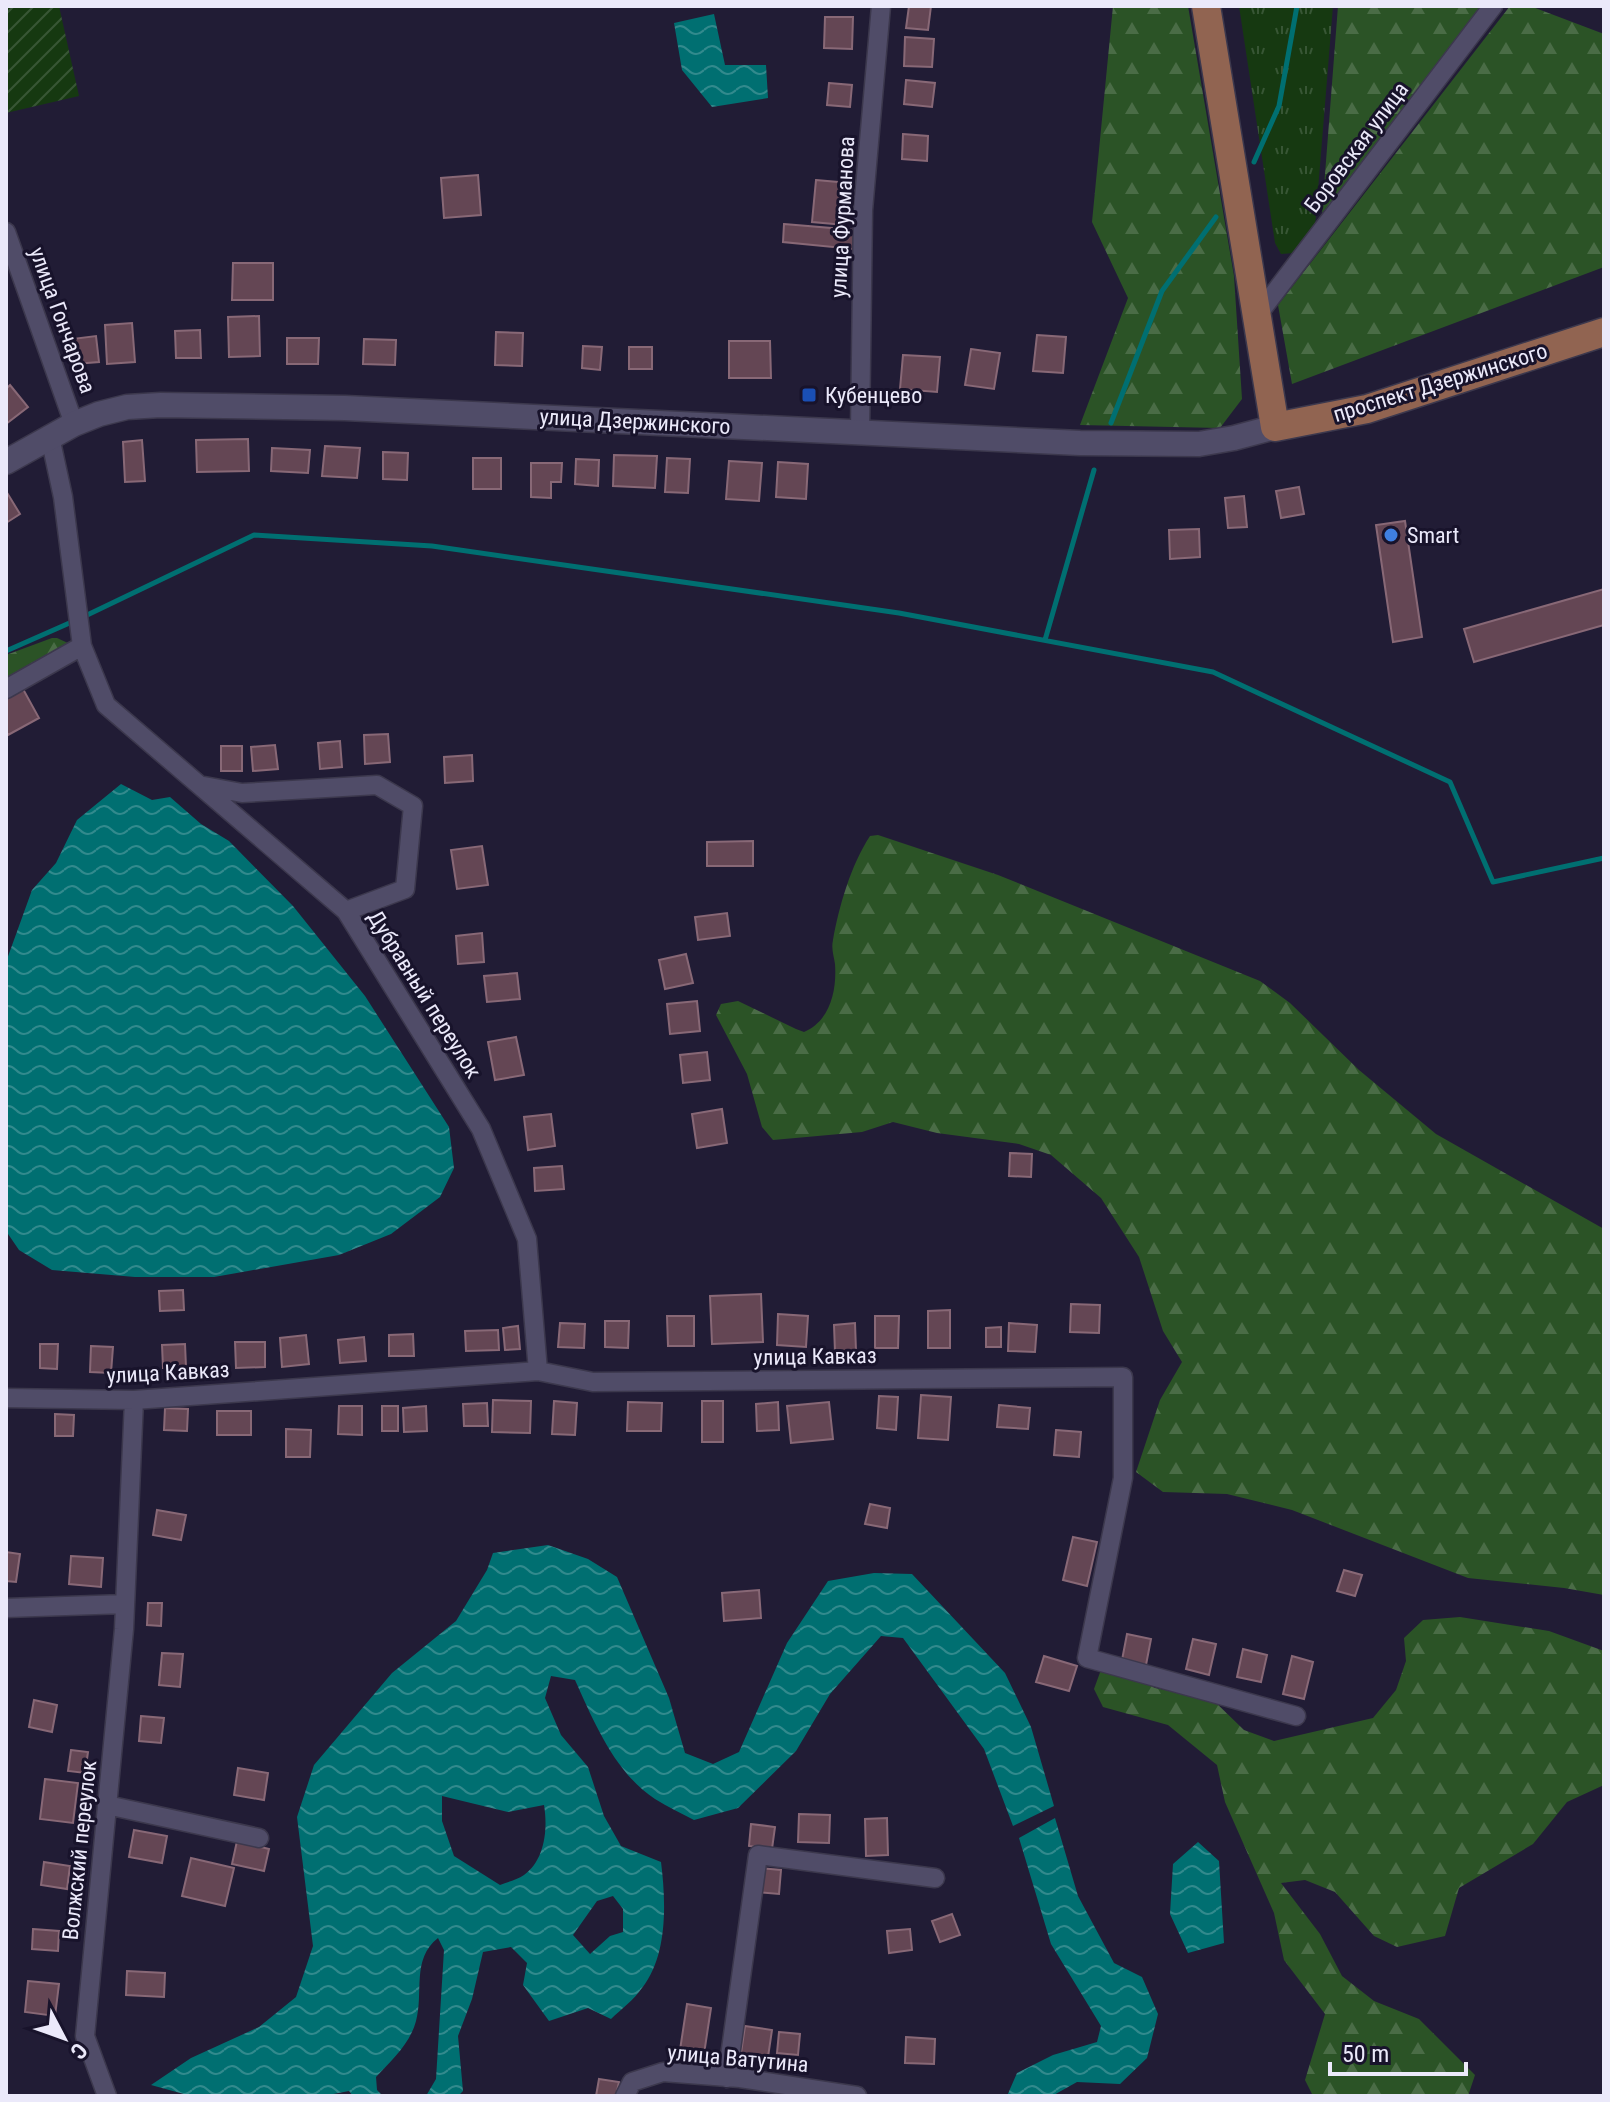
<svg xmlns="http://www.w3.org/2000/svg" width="1610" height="2102" viewBox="0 0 1610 2102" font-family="'Roboto Condensed',sans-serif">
<defs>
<pattern id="grass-tufts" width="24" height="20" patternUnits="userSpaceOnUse" patternTransform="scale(2)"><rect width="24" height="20" fill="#163911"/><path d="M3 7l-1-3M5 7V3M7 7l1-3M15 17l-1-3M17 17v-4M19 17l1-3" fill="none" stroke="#385635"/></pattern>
<pattern id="forest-firs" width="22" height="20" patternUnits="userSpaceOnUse" patternTransform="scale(2)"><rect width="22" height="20" fill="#2b5326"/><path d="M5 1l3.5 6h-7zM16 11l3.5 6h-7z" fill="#4a6c46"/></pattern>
<pattern id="garden-furrows" width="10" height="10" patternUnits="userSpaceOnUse" patternTransform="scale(2)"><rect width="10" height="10" fill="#163911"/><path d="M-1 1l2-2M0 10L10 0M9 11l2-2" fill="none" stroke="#385635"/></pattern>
<pattern id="water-waves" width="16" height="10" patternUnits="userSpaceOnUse" patternTransform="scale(2)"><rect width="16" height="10" fill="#006f71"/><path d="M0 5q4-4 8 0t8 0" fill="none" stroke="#328a8d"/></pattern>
</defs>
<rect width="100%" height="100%" fill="#211c35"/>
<path fill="url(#grass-tufts)" d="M1239 6H1333L1315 227 1294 253 1281 254 1275 243Z"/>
<path fill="url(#forest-firs)" d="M1113 6H1188L1234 276 1242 399 1220 428 1080 425 1128 298 1092 222Z
M1338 6H1485L1361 169 1322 213Z
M1510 6H1530L1604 34V267L1292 384 1278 305Z
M52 638H57L70 644 6 679V655Z
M878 835 998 875 1260 981 1290 1003 1359 1070 1436 1134 1604 1229V1595L1564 1588 1468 1578 1292 1510 1227 1494 1163 1492 1136 1472 1160 1400 1182 1362 1163 1331 1139 1257 1101 1198 1051 1155 1019 1144 937 1133 893 1122 862 1132 773 1140 762 1127 747 1074 716 1015 721 1004 738 1001 796 1029 804 1032C830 1021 837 991 835 964 834 956 831 949 833 940 839 906 851 865 870 836Z
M1460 1617 1549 1631 1604 1651V1785L1567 1802 1533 1844 1459 1888 1445 1936 1397 1947 1374 1936 1335 1892 1305 1880 1281 1883 1320 1934 1342 1976 1374 2001 1419 2019 1475 2075 1468 2096H1313L1305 2080 1325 2014 1284 1960 1274 1913 1225 1802 1217 1765 1168 1725 1103 1707 1094 1689 1102 1667H1116L1155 1688 1212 1699 1244 1730 1274 1741 1373 1718 1396 1690 1406 1661 1404 1638 1423 1620Z"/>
<path fill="url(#garden-furrows)" d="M6 6H59L79 96 6 113Z"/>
<path fill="url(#water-waves)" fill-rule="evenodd" d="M714 14 725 65H766L768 98 712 107 682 70 674 23Z
M121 784 152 800 170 797 201 824 229 841 293 906 365 996 449 1127 454 1168 440 1197 391 1234 339 1255 214 1277H135L52 1270 19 1250 6 1231V962L32 890 56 863 77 820Z
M548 1545 588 1559 617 1577 669 1698 685 1753 713 1764 739 1752 787 1643 828 1581 874 1573 912 1574 1005 1673 1031 1727 1054 1806 1013 1826 984 1749 903 1638 881 1636 830 1694 796 1751 738 1808 694 1820C681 1813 668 1807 655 1799 615 1773 594 1722 575 1680L551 1676 545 1698 561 1735 588 1767 604 1816 621 1846 661 1862C666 1902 668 1955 642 1988 634 2000 621 2009 611 2019L588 2008 549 2021 523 1985 527 1963 511 1947 483 1952 472 1999 458 2036 463 2091 458 2096H426L436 2079 444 1950 438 1938C411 1959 424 1993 416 2021 410 2044 391 2061 376 2077L377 2090 383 2096H353L349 2091 323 2096H191L151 2085 191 2058 259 2027 296 1997 313 1946 297 1817 314 1765 392 1673 456 1621 487 1570 493 1553ZM442 1796 508 1812 544 1805C548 1829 545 1860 524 1875 517 1880 507 1882 500 1885L454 1856 442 1821ZM613 1896 623 1909V1932L610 1936 590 1954 573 1935 597 1901Z
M1055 1818 1078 1896 1114 1963 1142 1977 1158 2014 1147 2058 1120 2084 1077 2082 1052 2096H1007L1017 2073 1053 2055 1097 2042 1101 2026 1051 1944 1019 1838Z
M1198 1842 1219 1861 1224 1943 1188 1953 1170 1914 1173 1864Z"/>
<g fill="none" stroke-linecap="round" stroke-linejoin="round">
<path stroke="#006f71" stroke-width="5" d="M1254 162 1279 106 1297 6
M1111 423 1162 291 1216 217
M83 617 254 535 432 546 899 613 1213 672 1450 782 1493 882 1604 858
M1045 640 1094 470
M6 651 74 621"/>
</g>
<path fill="#644654" stroke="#886876" stroke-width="2" d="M909 6H931L928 30 906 28Z
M825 17H853L852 49 824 48Z
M905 37 934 39 932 67 904 66Z
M906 80 935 83 932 107 904 104Z
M829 83 852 85 850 107 827 105Z
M903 134 928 136 927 161 902 159Z
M478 175 481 215 444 218 441 178Z
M816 180 849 183 845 225 812 222Z
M784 224 855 230 853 249 783 242Z
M233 263H273V300H232Z
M259 316 260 356 229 357 228 317Z
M132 323 135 362 107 364 105 325Z
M200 330 201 358H176L175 331Z
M496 332 523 333 522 366 495 365Z
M1037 335 1066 337 1063 373 1033 371Z
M96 336 99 362 75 364 72 339Z
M287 338H319L318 364H287Z
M364 339 396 340 395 365 363 364Z
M729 341H770L771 378H729Z
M583 346 602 347 600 370 582 368Z
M629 347H652V369H629Z
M971 349 1000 353 994 389 965 385Z
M903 355 940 357 937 392 900 389Z
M10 385 28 407 6 424V389Z
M248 439 249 471 197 472 196 440Z
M142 440 145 481 125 482 123 442Z
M325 446 360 448 357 478 322 476Z
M272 448 310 450 308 473 271 471Z
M383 452 408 453 407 480 383 479Z
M614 455 657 456 655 488 613 486Z
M473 458H501V489H473Z
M667 458 690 459 688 493 665 492Z
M576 459 599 460 598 486 575 484Z
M729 461 762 463 759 501 726 499Z
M778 462 808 464 806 499 776 497Z
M531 463H562L561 482H551V498L531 497Z
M1299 487 1304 514 1281 518 1276 491Z
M6 491 20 514 6 523Z
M1244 496 1247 527 1228 528 1225 498Z
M1405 521 1422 637 1393 642 1376 525Z
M1199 529 1200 557 1170 559 1169 530Z
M1604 589V625L1474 662 1464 629Z
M23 689 39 718 8 735 6 730V699Z
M388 734 390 762 365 764 364 735Z
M340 741 342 767 320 769 318 743Z
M275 745 278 769 253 771 251 747Z
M221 746H242V771H221Z
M472 755 473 781 445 783 444 757Z
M753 841V866H707V842Z
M482 846 488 885 457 889 451 850Z
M727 913 730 936 698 940 695 917Z
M482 933 484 962 458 964 456 936Z
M686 954 693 983 665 989 659 960Z
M517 973 520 999 487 1002 484 976Z
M697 1001 700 1031 670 1034 667 1004Z
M516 1037 524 1075 495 1080 488 1042Z
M707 1052 710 1080 683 1083 680 1055Z
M722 1109 727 1143 697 1148 692 1114Z
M551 1114 555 1146 528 1150 524 1117Z
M1010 1153 1032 1154 1031 1177 1009 1176Z
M562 1166 564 1189 535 1191 534 1168Z
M183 1290 184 1310 160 1311 159 1291Z
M761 1294 763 1342 712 1344 710 1296Z
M1071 1304 1100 1305 1099 1333 1070 1332Z
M950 1310V1348H928V1311Z
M778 1314 808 1316 806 1347 777 1345Z
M667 1316H694V1346H668Z
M875 1316H899L898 1348H875Z
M605 1321H629L628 1348 605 1347Z
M560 1323 585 1324 584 1348 558 1347Z
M855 1323 856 1351 835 1352 834 1325Z
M1009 1323 1037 1325 1035 1352 1008 1351Z
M518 1326 520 1349 505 1350 503 1328Z
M1001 1327V1347H986V1328Z
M498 1330 499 1350 466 1351 465 1331Z
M413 1334 414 1356H389V1335Z
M306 1335 309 1364 282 1367 280 1338Z
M364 1337 366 1361 340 1363 338 1340Z
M235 1342H265V1367L236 1368Z
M40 1344H58L57 1369 40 1368Z
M185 1344 186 1367 163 1368 162 1345Z
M91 1346 113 1347 111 1373 90 1372Z
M921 1395 951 1397 948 1440 918 1438Z
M879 1396 898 1397 896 1430 877 1428Z
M493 1400 531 1401 530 1433 492 1432Z
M554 1401 577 1403 575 1435 552 1434Z
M702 1401H723V1442H702Z
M628 1402 662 1403 661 1431H627Z
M778 1402 779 1430 757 1431 756 1404Z
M829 1402 833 1439 791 1443 787 1406Z
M487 1403 488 1426H464L463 1404Z
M999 1405 1030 1408 1028 1429 997 1427Z
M339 1406H362V1435L338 1434Z
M382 1406H398V1431H382Z
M426 1406 427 1431 404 1432 403 1408Z
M165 1408 188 1409 187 1431 164 1430Z
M217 1411H251V1435H217Z
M55 1414 74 1415 73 1436H55Z
M286 1429 311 1430 310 1457H286Z
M1056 1430 1081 1432 1079 1457 1054 1455Z
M870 1504 890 1508 887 1528 865 1524Z
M157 1510 186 1515 181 1540 153 1535Z
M1073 1537 1097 1542 1087 1586 1063 1580Z
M6 1552 20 1554 16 1582 6 1581Z
M71 1556 103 1558 101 1587 69 1584Z
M1344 1570 1362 1575 1355 1596 1337 1591Z
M759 1590 761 1618 724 1621 722 1593Z
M148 1603H162L161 1626 147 1625Z
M1127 1634 1151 1639 1146 1665 1122 1660Z
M1193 1639 1216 1644 1209 1675 1186 1669Z
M1243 1649 1267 1655 1261 1682 1237 1677Z
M162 1653 183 1654 180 1687 159 1685Z
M1044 1656 1077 1666 1069 1691 1036 1682Z
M1292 1656 1313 1662 1304 1699 1283 1694Z
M34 1700 57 1705 52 1732 29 1727Z
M141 1716 164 1718 161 1743 139 1741Z
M71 1750 88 1752 85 1773 68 1771Z
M238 1768 268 1773 264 1800 234 1795Z
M45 1779 78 1783 73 1823 40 1819Z
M799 1814 830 1815 829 1843 798 1842Z
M887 1818 888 1855 866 1856 865 1819Z
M751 1824 775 1827 772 1849 749 1846Z
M134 1830 167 1836 162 1863 129 1857Z
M237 1841 269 1849 264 1871 232 1864Z
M191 1858 234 1868 225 1906 182 1896Z
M44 1862 70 1866 67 1889 41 1885Z
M760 1868 781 1870 779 1894 758 1892Z
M952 1914 960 1935 940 1942 932 1921Z
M33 1929 59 1931 58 1951 32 1949Z
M910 1929 912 1950 889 1953 887 1931Z
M127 1971 165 1973 164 1997 126 1995Z
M28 1981 59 1984 55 2016 25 2012Z
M687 2004 711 2008 704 2054 680 2050Z
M745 2026 772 2030 768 2057 741 2053Z
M779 2032 800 2034 798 2055 777 2053Z
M906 2037 935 2039 934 2064 905 2063Z
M599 2079 619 2082 616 2096H596Z"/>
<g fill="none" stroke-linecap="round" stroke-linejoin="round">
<g stroke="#3c384d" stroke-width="21">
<path id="street" d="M6 232 74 424
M1256 317 1493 6
M860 432 863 210 881 6
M82 646 106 705 346 911 481 1129 527 1239 538 1371
M6 689 82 646 63 497 50 437
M204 786 242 793 377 785 413 806 405 889 346 911
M6 1398 134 1400 538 1371 593 1382 1123 1377V1478L1087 1658 1296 1716
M6 1608 125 1604
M107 1805 259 1838
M727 2078 758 1855 935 1878
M107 2096 85 2036 124 1629 134 1400
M625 2096 632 2082 663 2072 740 2078 857 2096"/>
</g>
<g stroke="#3c384d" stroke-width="27">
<path id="secondary" d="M6 462 74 424 99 414 127 407 161 405 345 408 1080 443 1199 444 1234 438 1275 427"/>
</g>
<g stroke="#3c384d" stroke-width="31">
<path id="primary" d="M1206 6 1275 427 1367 409 1604 332"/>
</g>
<use href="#street" stroke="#504c68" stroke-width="18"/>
<use href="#secondary" stroke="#504c68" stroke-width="24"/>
<use href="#primary" stroke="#916451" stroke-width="28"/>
</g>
<rect fill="#1a4fb4" stroke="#18132b" stroke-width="3" x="801" y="387" width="16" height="16" rx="4"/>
<circle fill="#3f7fe0" stroke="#18132b" stroke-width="3" cx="1391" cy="535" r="8"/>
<g text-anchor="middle" stroke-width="6" stroke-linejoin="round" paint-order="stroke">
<g font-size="22" fill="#ebe9fa" stroke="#18132b">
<text transform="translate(1356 147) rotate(-53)" y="8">Боровская улица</text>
<text transform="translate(842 217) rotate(-87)" y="8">улица Фурманова</text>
<text transform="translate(63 320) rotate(70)" y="8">улица Гончарова</text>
<text transform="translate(1440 382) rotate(-17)" y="8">проспект Дзержинского</text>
<text transform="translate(635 421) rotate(3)" y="8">улица Дзержинского</text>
<text transform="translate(425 994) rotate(58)" y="8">Дубравный переулок</text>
<text transform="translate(815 1356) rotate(-1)" y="8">улица Кавказ</text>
<text transform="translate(168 1372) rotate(-3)" y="8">улица Кавказ</text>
<text transform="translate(79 1850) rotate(-84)" y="8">Волжский переулок</text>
<text transform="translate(738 2058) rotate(5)" y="8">улица Ватутина</text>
</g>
<g font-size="22" fill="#ebe9fa" stroke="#18132b" text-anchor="start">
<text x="825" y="403">Кубенцево</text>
<text x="1407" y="543">Smart</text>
</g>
</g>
<rect width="1610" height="2102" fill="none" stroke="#ebe9fa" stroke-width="16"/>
<g transform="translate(64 2038) rotate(131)" stroke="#18132b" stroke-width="6" paint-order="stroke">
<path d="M0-6L14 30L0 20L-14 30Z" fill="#ebe9fa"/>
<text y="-12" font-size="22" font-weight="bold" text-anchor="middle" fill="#ebe9fa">С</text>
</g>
<path d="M1330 2062v12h136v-12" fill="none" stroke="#ebe9fa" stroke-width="4"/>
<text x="1342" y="2062" font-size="24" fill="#ebe9fa" stroke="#18132b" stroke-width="6" paint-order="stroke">50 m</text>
</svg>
